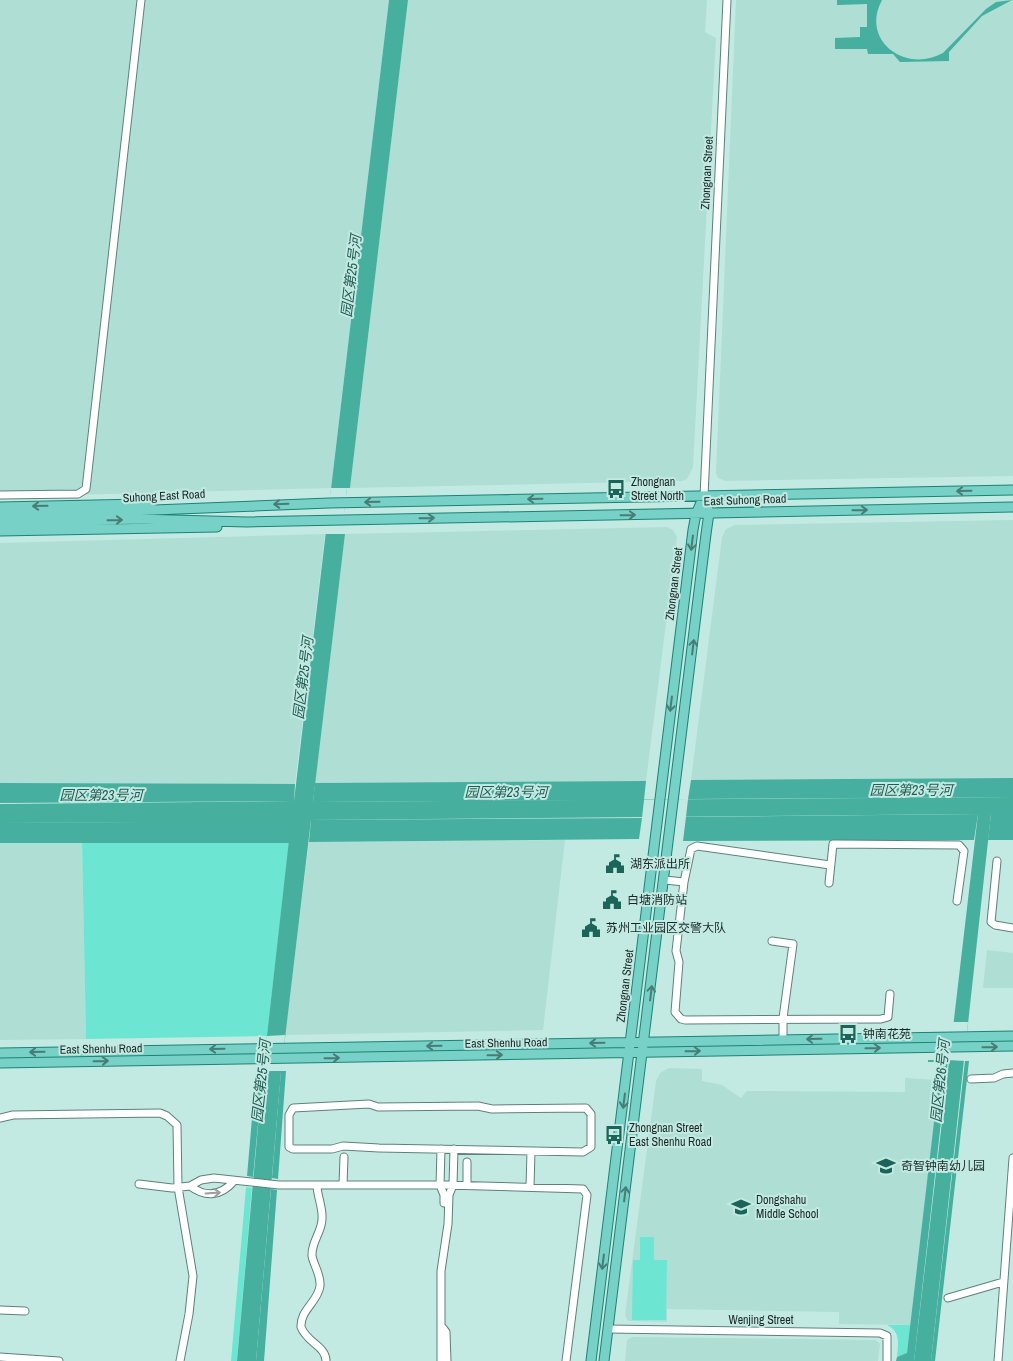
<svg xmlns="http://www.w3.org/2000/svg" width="1013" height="1361" viewBox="0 0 1013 1361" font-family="'Archivo Narrow','Noto Sans SC',sans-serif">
<rect width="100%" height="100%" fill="#c3eae2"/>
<path fill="#afded4" d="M0 0H389L331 488 0 497Z
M408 0H707L705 32 716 38 693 467 687 479 682 481 350 488Z
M736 0H1013V476L726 481 718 478 716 473Z
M1013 520V778L691 780 722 537 726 529 735 525Z
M667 527 673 530 677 537 646 781 315 783 345 534Z
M325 534 295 784 0 783V543Z
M565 840 543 1030 285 1035 309 842Z
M0 843H82L86 1039 0 1040Z
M987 950 1013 953V988H983Z
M669 1068 702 1069V1081L722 1085 741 1098 747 1091 905 1092V1078L939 1080 911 1325 839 1324V1312L667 1309V1322L628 1321 625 1315 656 1081 660 1073Z
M632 1337 876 1340 880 1344 878 1361H625L627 1340Z"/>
<path fill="#6ce6d2" d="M82 843H289L267 1036 86 1039Z
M246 1187 252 1188 237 1361H231Z
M640 1237H654V1260H667L666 1320H632L633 1260H640Z
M887 1325H911L907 1354 897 1357C898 1343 901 1332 887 1325Z"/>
<path fill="#46af9f" d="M837 0H882C860 40 905 74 943 53L986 9 996 2 1012 0 982 16 949 52V61L900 62 893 54H868L867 49H835V38L860 37V27H867V4L837 5Z
M1013 778V797L688 799 691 780Z
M646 781 644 800 313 802 315 783Z
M0 783 295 784 294 801 0 803Z
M978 814 974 840 683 841 686 817Z
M991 814H1013V840H988Z
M642 818 639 839 309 842 311 820Z
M292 821 289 843H0V823Z
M928 1060H948L914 1361H896L897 1357 907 1353 941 1062H928Z
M965 1061H969L935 1361H931Z
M263 1071 253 1177 247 1176 256 1072Z
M281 1071H286L278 1179 272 1178Z
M271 1189 277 1190 264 1361H256Z"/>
<path fill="#46af9e" d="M389 0H408L350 488H347L342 530V534H345L313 802 1013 797V814H991L931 1361H914L978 814 311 820 281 1072 256 1361H237L263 1071 291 822 0 823V804L294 801Z"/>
<path fill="#c3eae2" d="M331 488H347L342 534H325Z
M688 799 686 817 642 818 644 800Z
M952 1022H968L965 1061 948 1060Z
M285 1035 283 1071H263L267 1036Z"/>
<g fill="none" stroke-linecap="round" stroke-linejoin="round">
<g stroke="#5d817a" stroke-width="9">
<path id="minor" d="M0 495 78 494 86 489 141 0
M704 496 727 0
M997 861 991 922 995 925 1013 928
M830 865 697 846 691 849 684 882 676 951 679 962 675 1012 681 1019 685 1020 881 1019 888 1017 890 994
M665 880 684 882
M829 883 833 844 959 845 964 851 957 901
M772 941 793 944 783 1018V1039
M971 1079 994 1078 1003 1074 1013 1073
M369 1104 378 1107 478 1106 492 1109 586 1108 591 1114V1147L583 1152 379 1148 343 1146 332 1149H293L289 1147V1115L293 1108Z
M0 1118 13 1115 160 1113 167 1116 177 1125 178 1187 193 1276 189 1314 180 1361
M441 1149 440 1185 444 1195V1203
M467 1162V1185
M139 1184 172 1188 190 1186 201 1180 214 1178 279 1185H446L583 1189 587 1195 566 1361
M317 1185C317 1196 323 1207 322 1219 322 1232 311 1242 312 1256 314 1266 321 1275 320 1286 318 1302 300 1310 301 1327 307 1343 326 1346 326 1361
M343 1185 344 1157
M190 1186C206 1198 221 1196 234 1181
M530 1187 531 1151
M948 1298 1003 1282
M0 1310 25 1311
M443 1328 446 1332 447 1361
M608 1329 880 1333 887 1336V1361
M0 1357 59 1361
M441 1361V1271L448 1224 449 1195 453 1185 454 1149
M998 1361 1013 1158"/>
</g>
<g stroke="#1b8275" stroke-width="11">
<path id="major" d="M0 507 141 504 151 506
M0 516 329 503 1013 490
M0 523 137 519 247 522 1013 507
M0 531 217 527
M0 1053 1013 1036
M0 1063 1013 1046
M591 1361 693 530 696 514 704 496
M604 1361 706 534 709 513 704 496"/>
</g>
<use href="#minor" stroke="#fff" stroke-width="7"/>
<use href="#major" stroke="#77d1c6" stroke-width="9"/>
</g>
<defs><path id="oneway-shaft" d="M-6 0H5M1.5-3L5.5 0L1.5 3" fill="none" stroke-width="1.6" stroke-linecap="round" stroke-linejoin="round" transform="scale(1.25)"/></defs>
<g stroke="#487c76">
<use href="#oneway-shaft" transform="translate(964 491) rotate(179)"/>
<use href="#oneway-shaft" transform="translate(535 499) rotate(179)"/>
<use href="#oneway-shaft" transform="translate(372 502) rotate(179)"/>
<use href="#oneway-shaft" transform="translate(281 504) rotate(178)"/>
<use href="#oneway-shaft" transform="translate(40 506) rotate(179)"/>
<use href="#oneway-shaft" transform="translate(860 510) rotate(-1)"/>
<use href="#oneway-shaft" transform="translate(628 515) rotate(-1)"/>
<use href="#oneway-shaft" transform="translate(427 518) rotate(-1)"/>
<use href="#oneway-shaft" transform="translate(115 520) rotate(-1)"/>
<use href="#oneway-shaft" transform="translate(692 543) rotate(97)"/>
<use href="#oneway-shaft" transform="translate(693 647) rotate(-83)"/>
<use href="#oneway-shaft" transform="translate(671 704) rotate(97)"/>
<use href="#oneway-shaft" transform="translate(651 993) rotate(-83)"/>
<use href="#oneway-shaft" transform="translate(814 1039) rotate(179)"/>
<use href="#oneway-shaft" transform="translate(597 1043) rotate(179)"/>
<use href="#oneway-shaft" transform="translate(434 1046) rotate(179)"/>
<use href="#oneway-shaft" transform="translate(990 1047) rotate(-1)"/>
<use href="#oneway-shaft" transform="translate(873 1048) rotate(-1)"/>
<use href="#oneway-shaft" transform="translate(217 1049) rotate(179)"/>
<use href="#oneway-shaft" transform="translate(693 1051) rotate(-1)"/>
<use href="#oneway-shaft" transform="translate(37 1052) rotate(179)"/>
<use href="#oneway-shaft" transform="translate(495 1055) rotate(-1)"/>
<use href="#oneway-shaft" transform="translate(332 1058) rotate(-1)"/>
<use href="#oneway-shaft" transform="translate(101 1061) rotate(-1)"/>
<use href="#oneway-shaft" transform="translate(624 1101) rotate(97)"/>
<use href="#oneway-shaft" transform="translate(625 1194) rotate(-83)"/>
<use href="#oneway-shaft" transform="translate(603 1262) rotate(97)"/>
</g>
<use stroke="#989e9d" href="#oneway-shaft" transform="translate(213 1193) rotate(-4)"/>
<defs>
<g id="bus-bare" transform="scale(1.5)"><path d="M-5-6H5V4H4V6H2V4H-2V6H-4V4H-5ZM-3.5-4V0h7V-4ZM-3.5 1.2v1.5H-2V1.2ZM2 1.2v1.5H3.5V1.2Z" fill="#1b6459" stroke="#c3eae2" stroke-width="2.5" paint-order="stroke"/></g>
<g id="civic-bare" transform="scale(1.5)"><path d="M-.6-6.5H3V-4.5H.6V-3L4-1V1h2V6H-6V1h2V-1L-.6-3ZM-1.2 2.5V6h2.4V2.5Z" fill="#1b6459" stroke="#c3eae2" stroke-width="2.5" paint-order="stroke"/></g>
<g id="school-bare" transform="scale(1.5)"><path d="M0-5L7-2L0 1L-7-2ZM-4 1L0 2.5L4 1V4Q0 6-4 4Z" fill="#1b6459" stroke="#c3eae2" stroke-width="2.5" paint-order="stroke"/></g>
</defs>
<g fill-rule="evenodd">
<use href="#bus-bare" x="616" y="489"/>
<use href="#civic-bare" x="615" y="864"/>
<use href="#civic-bare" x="612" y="900"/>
<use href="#civic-bare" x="591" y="928"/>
<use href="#bus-bare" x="848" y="1034"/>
<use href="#bus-bare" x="614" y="1135"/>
<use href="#school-bare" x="886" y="1166"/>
<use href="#school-bare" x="741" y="1207"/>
</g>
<g text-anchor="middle" stroke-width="4" stroke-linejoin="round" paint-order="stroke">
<g font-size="12" fill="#192825" stroke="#c3eae2">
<text transform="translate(707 173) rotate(-87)" y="4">Zhongnan Street</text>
<text transform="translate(164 496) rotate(-3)" y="4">Suhong East Road</text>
<text transform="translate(745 500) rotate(-2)" y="4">East Suhong Road</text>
<text transform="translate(674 584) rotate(-83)" y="4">Zhongnan Street</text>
<text transform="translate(625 986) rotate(-83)" y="4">Zhongnan Street</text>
<text transform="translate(506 1043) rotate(-1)" y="4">East Shenhu Road</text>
<text transform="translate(101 1049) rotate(-1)" y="4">East Shenhu Road</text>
<text x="761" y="1324">Wenjing Street</text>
</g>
<g font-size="12" fill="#192825" stroke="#c3eae2" text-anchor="start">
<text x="631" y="486">Zhongnan<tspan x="631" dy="14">Street North</tspan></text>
<text x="630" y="868">湖东派出所</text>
<text x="627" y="904">白塘消防站</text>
<text x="606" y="932">苏州工业园区交警大队</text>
<text x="863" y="1038">钟南花苑</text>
<text x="629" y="1132">Zhongnan Street<tspan x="629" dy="14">East Shenhu Road</tspan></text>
<text x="901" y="1170">奇智钟南幼儿园</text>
<text x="756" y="1204">Dongshahu<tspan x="756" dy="14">Middle School</tspan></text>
</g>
<g font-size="14" font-style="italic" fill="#225c53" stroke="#c3eae2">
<text transform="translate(351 276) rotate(-83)" y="5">园区第25号河</text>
<text transform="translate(303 678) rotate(-83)" y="5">园区第25号河</text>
<text x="911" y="795">园区第23号河</text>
<text x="506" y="797">园区第23号河</text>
<text x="101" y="800">园区第23号河</text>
<text transform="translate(261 1081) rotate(-84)" y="5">园区第25号河</text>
<text transform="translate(940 1081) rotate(-84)" y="5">园区第26号河</text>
</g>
</g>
</svg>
